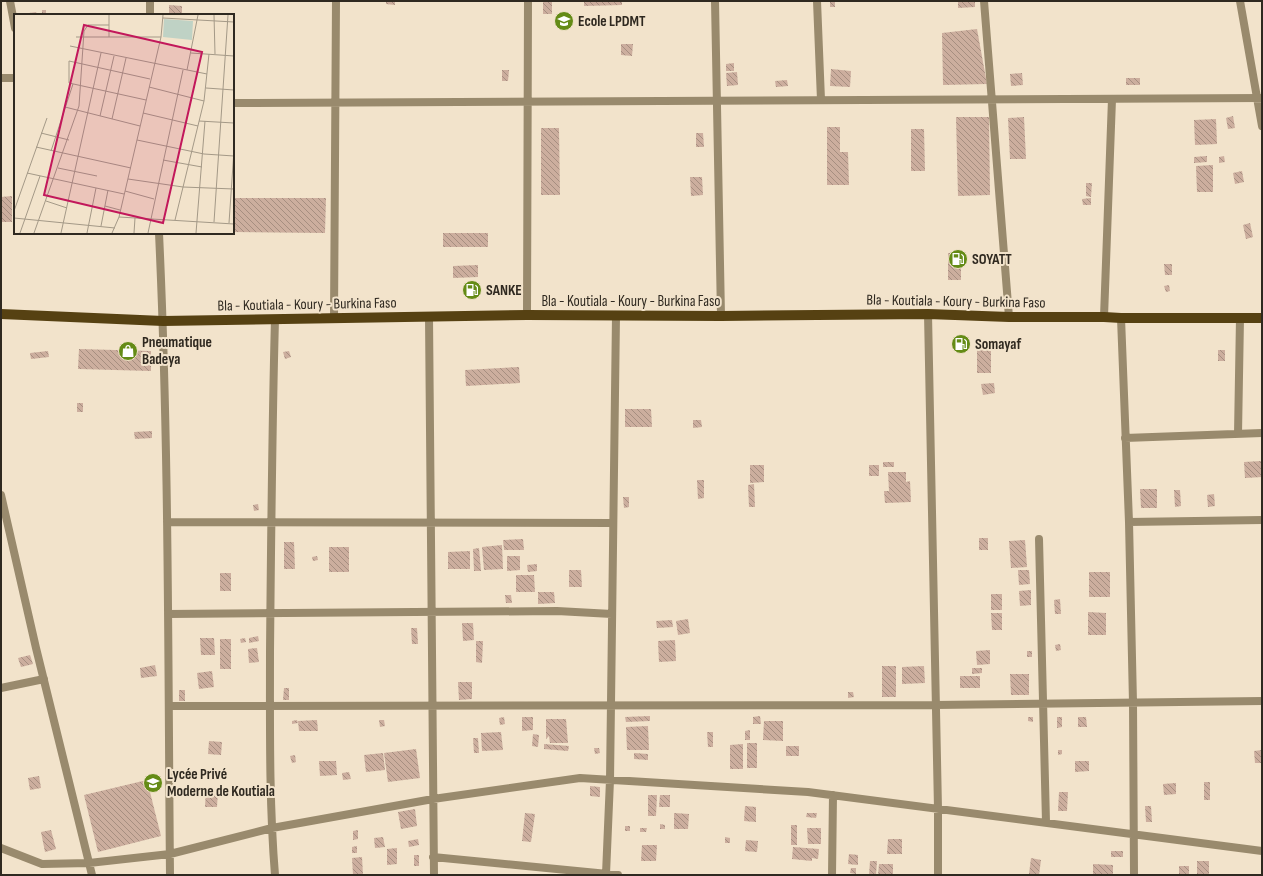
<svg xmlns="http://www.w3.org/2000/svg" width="1263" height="876" viewBox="0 0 1263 876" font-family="'Sofia Sans Condensed',sans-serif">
<defs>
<pattern id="building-back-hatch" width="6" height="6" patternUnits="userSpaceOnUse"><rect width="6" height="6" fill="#ccae9e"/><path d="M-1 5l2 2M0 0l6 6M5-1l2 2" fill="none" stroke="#a68e80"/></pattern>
</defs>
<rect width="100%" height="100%" fill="#f2e3cb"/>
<path fill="url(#building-back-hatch)" d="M386 1H395V5L386 4Z
M584 1H622V5L584 6Z
M830 1H835V7H830Z
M958 1H975V7L958 8Z
M543 2H552V14H543Z
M169 5 182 6V15H169Z
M42 10H46V14L42 15Z
M36 12 37 15H29V13Z
M977 29 987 84 943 85 942 33Z
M621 44H633L632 56 621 55Z
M734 63V71H726V64Z
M831 69 851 71 850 87 830 86Z
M502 70H509L508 81H502Z
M737 72 738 85 727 86 726 73Z
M1022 73 1023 85 1011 86 1010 74Z
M1126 78H1140V85H1126Z
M787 80 788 86 776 87 775 81Z
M1233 116 1235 128 1228 129 1226 118Z
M956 117H989L990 195 958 196Z
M1024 117 1026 159H1010L1008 118Z
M1216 119 1217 144 1195 145 1194 120Z
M827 127H840V152H848L849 185H827Z
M541 128H559L560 195H541Z
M911 129H924L925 171H911Z
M696 133H703L704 147H696Z
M1207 156V162L1194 163V157Z
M1224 156 1225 162 1219 163V157Z
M1213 165V192H1197L1196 166Z
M1242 171 1244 182 1235 184 1233 173Z
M690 177H702L703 195 691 196Z
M1086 183H1092L1091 197 1086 196Z
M12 196V222H1V197Z
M233 198H326L325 233 233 232Z
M1091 198V205H1083L1082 199Z
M1250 223 1253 237 1246 239 1243 225Z
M443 233H488V247H443Z
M948 253H961V280H948Z
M1164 264H1172V275H1165Z
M478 265V277L453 278V266Z
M1169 285 1170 291 1166 292 1164 286Z
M977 342H991V373H977Z
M79 349 151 351V371L78 369Z
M1218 350H1225V361H1218Z
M48 351 49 357 31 359 30 353Z
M289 351 291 357 285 359 283 352Z
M519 367 520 383 466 386 465 370Z
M994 383 995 393 983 395 981 384Z
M77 403H83V412H77Z
M625 409H651L652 427H625Z
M693 420H701L702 427 693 428Z
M152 431V438L135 439 134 432Z
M1261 461 1262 477 1245 478 1244 462Z
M883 462H894V467H883Z
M750 465H764V482L750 483Z
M869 465H879V476H869Z
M888 472H906V482L910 481 911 502 885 503 884 491H889Z
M697 480H704V498L698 499Z
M754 484 755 507H749L748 485Z
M1140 489H1157V508H1141Z
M1174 490H1180L1181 506 1175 507Z
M1214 494 1215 506 1208 507 1207 495Z
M623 497H629V507L624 508Z
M258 504 259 510 254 511 253 505Z
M979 538H988V550H979Z
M523 539 524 550H504L503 540Z
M1025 540 1027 567 1011 568 1009 541Z
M284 542H294L295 569H284Z
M502 545 503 569 484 570 482 547Z
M329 547H349V572H329Z
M479 548 481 571H474L473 549Z
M470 551V569H448V552Z
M317 556 318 560 313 561 312 557Z
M507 556H520V570L507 571Z
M537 564V571L528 572 527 565Z
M569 570H581L582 587H569Z
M1018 570H1029L1030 584 1019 585Z
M1089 572H1110V597H1089Z
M220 573H231V591H220Z
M516 575H534L535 592H516Z
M1031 590V605L1020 606 1019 591Z
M538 592H554L555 603 538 604Z
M991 594H1002V610H991Z
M505 595H511L512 603H506Z
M1060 599 1061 614H1055L1054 600Z
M1088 612 1106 613V635H1088Z
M991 613H1002V630H992Z
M688 619 690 633 678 635 676 621Z
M672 620 673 627 657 628 656 621Z
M462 623H473L474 640 463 641Z
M411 628H417L418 644H412Z
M258 636 259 641 249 643V638Z
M200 638H214L215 655H201Z
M245 638 246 642 241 643 240 639Z
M220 639H231V669H220Z
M675 640 676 661 659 662 658 641Z
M476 641H483L482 663 476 662Z
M1060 644 1061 650 1056 651 1055 645Z
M257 648 259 662 249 663 248 649Z
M990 650V664L977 665 976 651Z
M1027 651H1032V657H1027Z
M30 655 33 664 21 667 18 658Z
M155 665 157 676 141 678 140 668Z
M882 666H896V697H882Z
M924 666 925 683 902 684V667Z
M972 668H982V673L972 674Z
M212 671 214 687 199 689 197 673Z
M1010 674H1029V695H1011Z
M960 676H980V688H960Z
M458 682H472V699L459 700Z
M284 688H289V700H283Z
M179 690H185V701H179Z
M848 692H853L854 697 848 698Z
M650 716V721L626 722 625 717Z
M760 716 761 724H753V717Z
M504 717 505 724 500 725 499 718Z
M522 717H533V730L522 731Z
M1028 717H1033V722L1028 721Z
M1057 717H1062V727L1057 728Z
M1078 717H1086L1087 727H1078Z
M546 719H566L568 743H550L549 736 546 739Z
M297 720 298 723 292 724V721Z
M317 720 318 731H299L298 721Z
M379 720H384L385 726 380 727Z
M764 721H783V741L763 740Z
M648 726 649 750H627L626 727Z
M750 730V740H745V731Z
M501 732 503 750 482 751 481 733Z
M707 732H713V747H708Z
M533 734 539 735 538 747 532 746Z
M473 738H478L479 753H474Z
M209 741 222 742 221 755 208 754Z
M747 743H757V768H747Z
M544 744 569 746 568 751 544 749Z
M743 744V769H730V745Z
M786 746H799V756H786Z
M594 748H599L600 753 595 754Z
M416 749 420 778 388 782 384 753Z
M1058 750H1062V754L1058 755Z
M1262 750V763H1255L1254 751Z
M383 753 385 770 366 772 364 755Z
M634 753 648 754V760L634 759Z
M295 755 296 762 292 763 290 756Z
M319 761H336L337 775 320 776Z
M1075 761H1089V771L1075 772Z
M349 772 351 779 343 780 342 773Z
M39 776 41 788 30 790 28 778Z
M147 780 161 836 98 852 84 795Z
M1204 782H1210V800H1204Z
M1176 783V794L1164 795 1163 784Z
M590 786 600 787V797L590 796Z
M206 789 218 790 217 807H205Z
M1059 792H1068L1067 811H1058Z
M648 795H657L656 816H648Z
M660 795H670V807H659Z
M745 806 756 807V822L744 821Z
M1145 806H1151L1152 822H1146Z
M415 809 417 826 401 829 398 812Z
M525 813 535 814 531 842 522 841Z
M674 813 689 814 688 829H674Z
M807 813H817L816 818 806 817Z
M660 824 665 825V829H660Z
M791 825H797V845H791Z
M625 826H630V831H625Z
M640 828H647L646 832H640Z
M807 828H821V844H808Z
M51 830 56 849 45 852 41 832Z
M358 830V839L353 840V831Z
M383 837 385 847 375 848 374 838Z
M725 837 730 838V843H725Z
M418 839 419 845 409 847 408 841Z
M888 839H902V854H887Z
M746 840 758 841 757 852 745 851Z
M642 845H657L656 861H641Z
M357 846V853H352V847Z
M793 847 819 849 818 859 812 858V861L792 859Z
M397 848V864L387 865V849Z
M1111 851H1123V857H1111Z
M849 854 858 855V865L848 864Z
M414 855H419V866H414Z
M362 857 363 875H353L352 858Z
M1031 858 1041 860 1039 875 1029 874Z
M870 861H877L876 875H869Z
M1197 861H1209V874H1197Z
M879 864H893V875H878Z
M1093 864 1113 865V875H1093Z
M1179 866H1189V875H1179Z
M851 868H856V874L850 873Z"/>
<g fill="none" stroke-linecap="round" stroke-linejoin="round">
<path stroke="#998a6d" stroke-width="8" d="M10 1 15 28
M150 1V15
M715 1 721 316
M817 1 821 100
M984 1 1009 317
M1240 1 1262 126
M1 78H15
M233 103 1262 98
M159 233C169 447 168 661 170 875
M928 314 938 809V875
M527 315 528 1
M429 317 434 875
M1104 317 1112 99
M334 318 336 1
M1121 318 1129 522 1133 703 1134 875
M275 319C272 430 271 541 270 652 270 726 269 801 275 875
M1238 434 1240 318
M1125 438 1262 433
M1 495 36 648 92 875
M167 522 613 523
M1129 522 1262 520
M1039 539 1046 822
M168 614 557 611 612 614
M1 688 44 679
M169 706 936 705 1262 701
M1 848 42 864 89 863 170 854 272 828 433 799 580 778 808 792 1262 851
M433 857 618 875
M606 874 610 780 616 316
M832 875 833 795"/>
<path stroke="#564112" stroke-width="10" d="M1 314 163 321 527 315 721 316 928 314 1009 317H1104L1121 318H1262"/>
</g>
<defs>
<g id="school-disc" transform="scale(1)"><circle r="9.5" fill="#648b16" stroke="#f2e3cb"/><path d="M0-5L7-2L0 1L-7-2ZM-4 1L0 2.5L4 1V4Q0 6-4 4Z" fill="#fff"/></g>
<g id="fuel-disc" transform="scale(1)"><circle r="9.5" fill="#648b16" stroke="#f2e3cb"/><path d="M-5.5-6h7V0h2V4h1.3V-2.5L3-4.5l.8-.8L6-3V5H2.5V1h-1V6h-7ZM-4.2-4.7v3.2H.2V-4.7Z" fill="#fff"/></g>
<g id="shop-disc" transform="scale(1)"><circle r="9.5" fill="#648b16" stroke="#f2e3cb"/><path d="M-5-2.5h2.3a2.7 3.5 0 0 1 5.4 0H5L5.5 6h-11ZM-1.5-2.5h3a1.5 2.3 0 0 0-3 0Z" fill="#fff"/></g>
</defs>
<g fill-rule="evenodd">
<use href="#school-disc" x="564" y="21"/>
<use href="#fuel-disc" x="958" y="259"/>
<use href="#fuel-disc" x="472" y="290"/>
<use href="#fuel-disc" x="961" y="344"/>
<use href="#shop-disc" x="128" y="351"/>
<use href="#school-disc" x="153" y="783"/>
</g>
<g text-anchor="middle" stroke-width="4" stroke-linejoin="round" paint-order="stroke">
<g font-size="15" font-weight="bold" fill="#2f2920" stroke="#f2e3cb" text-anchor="start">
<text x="578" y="26">Ecole LPDMT</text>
<text x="972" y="264">SOYATT</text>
<text x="486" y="295">SANKE</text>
<text x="142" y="347">Pneumatique<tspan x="142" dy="17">Badeya</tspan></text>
<text x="975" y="349">Somayaf</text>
<text x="167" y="779">Lycée Privé<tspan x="167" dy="17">Moderne de Koutiala</tspan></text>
</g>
<g font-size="15" fill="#2f2920" stroke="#f2e3cb">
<text x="631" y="306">Bla - Koutiala - Koury - Burkina Faso</text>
<text transform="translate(956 301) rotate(1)" y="5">Bla - Koutiala - Koury - Burkina Faso</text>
<text transform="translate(307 304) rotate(-1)" y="5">Bla - Koutiala - Koury - Burkina Faso</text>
</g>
</g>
<g transform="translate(14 14)">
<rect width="220" height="220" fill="#f2e3cb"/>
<path d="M150 5 179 7 178 26 149 23Z" fill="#bfd2c5"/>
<path fill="none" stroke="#a49987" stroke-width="1" d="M200 1 201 40M149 4 220 8M62 23H147M95 23V1M56 32 193 60M177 39 220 42M173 56 184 1M135 73 190 87M192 74 220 76M132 86 55 69V47L136 65M51 93 126 112M129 99 184 112M86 102 100 42M98 105 112 44M185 107 220 109M27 119 55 126M123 126 190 140 220 142M22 133 117 154M37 137 59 70M149 146 188 153M44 154 83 162M13 159 110 180M114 165 169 173 220 175M111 177 140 185M32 187 53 194M91 192 106 196M0 197 33 104M105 203 220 210M0 204 101 214M161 206 190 87 195 40M200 208 214 1M215 209 220 136M87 212 94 176M6 219 26 162M20 219 65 92 70 17 74 11H95M47 219 87 39M73 219 82 174M98 219 105 203 147 23 149 1M120 219 121 204M134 219 169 56M182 219 191 107"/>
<path fill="#c2185b" fill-opacity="0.15" stroke="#c2185b" stroke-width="2" d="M70 11 188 38 149 209 30 181Z"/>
<rect width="220" height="220" fill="none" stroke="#2f2920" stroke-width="2"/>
</g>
<rect width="1263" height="876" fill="none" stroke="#2f2920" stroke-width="4"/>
</svg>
